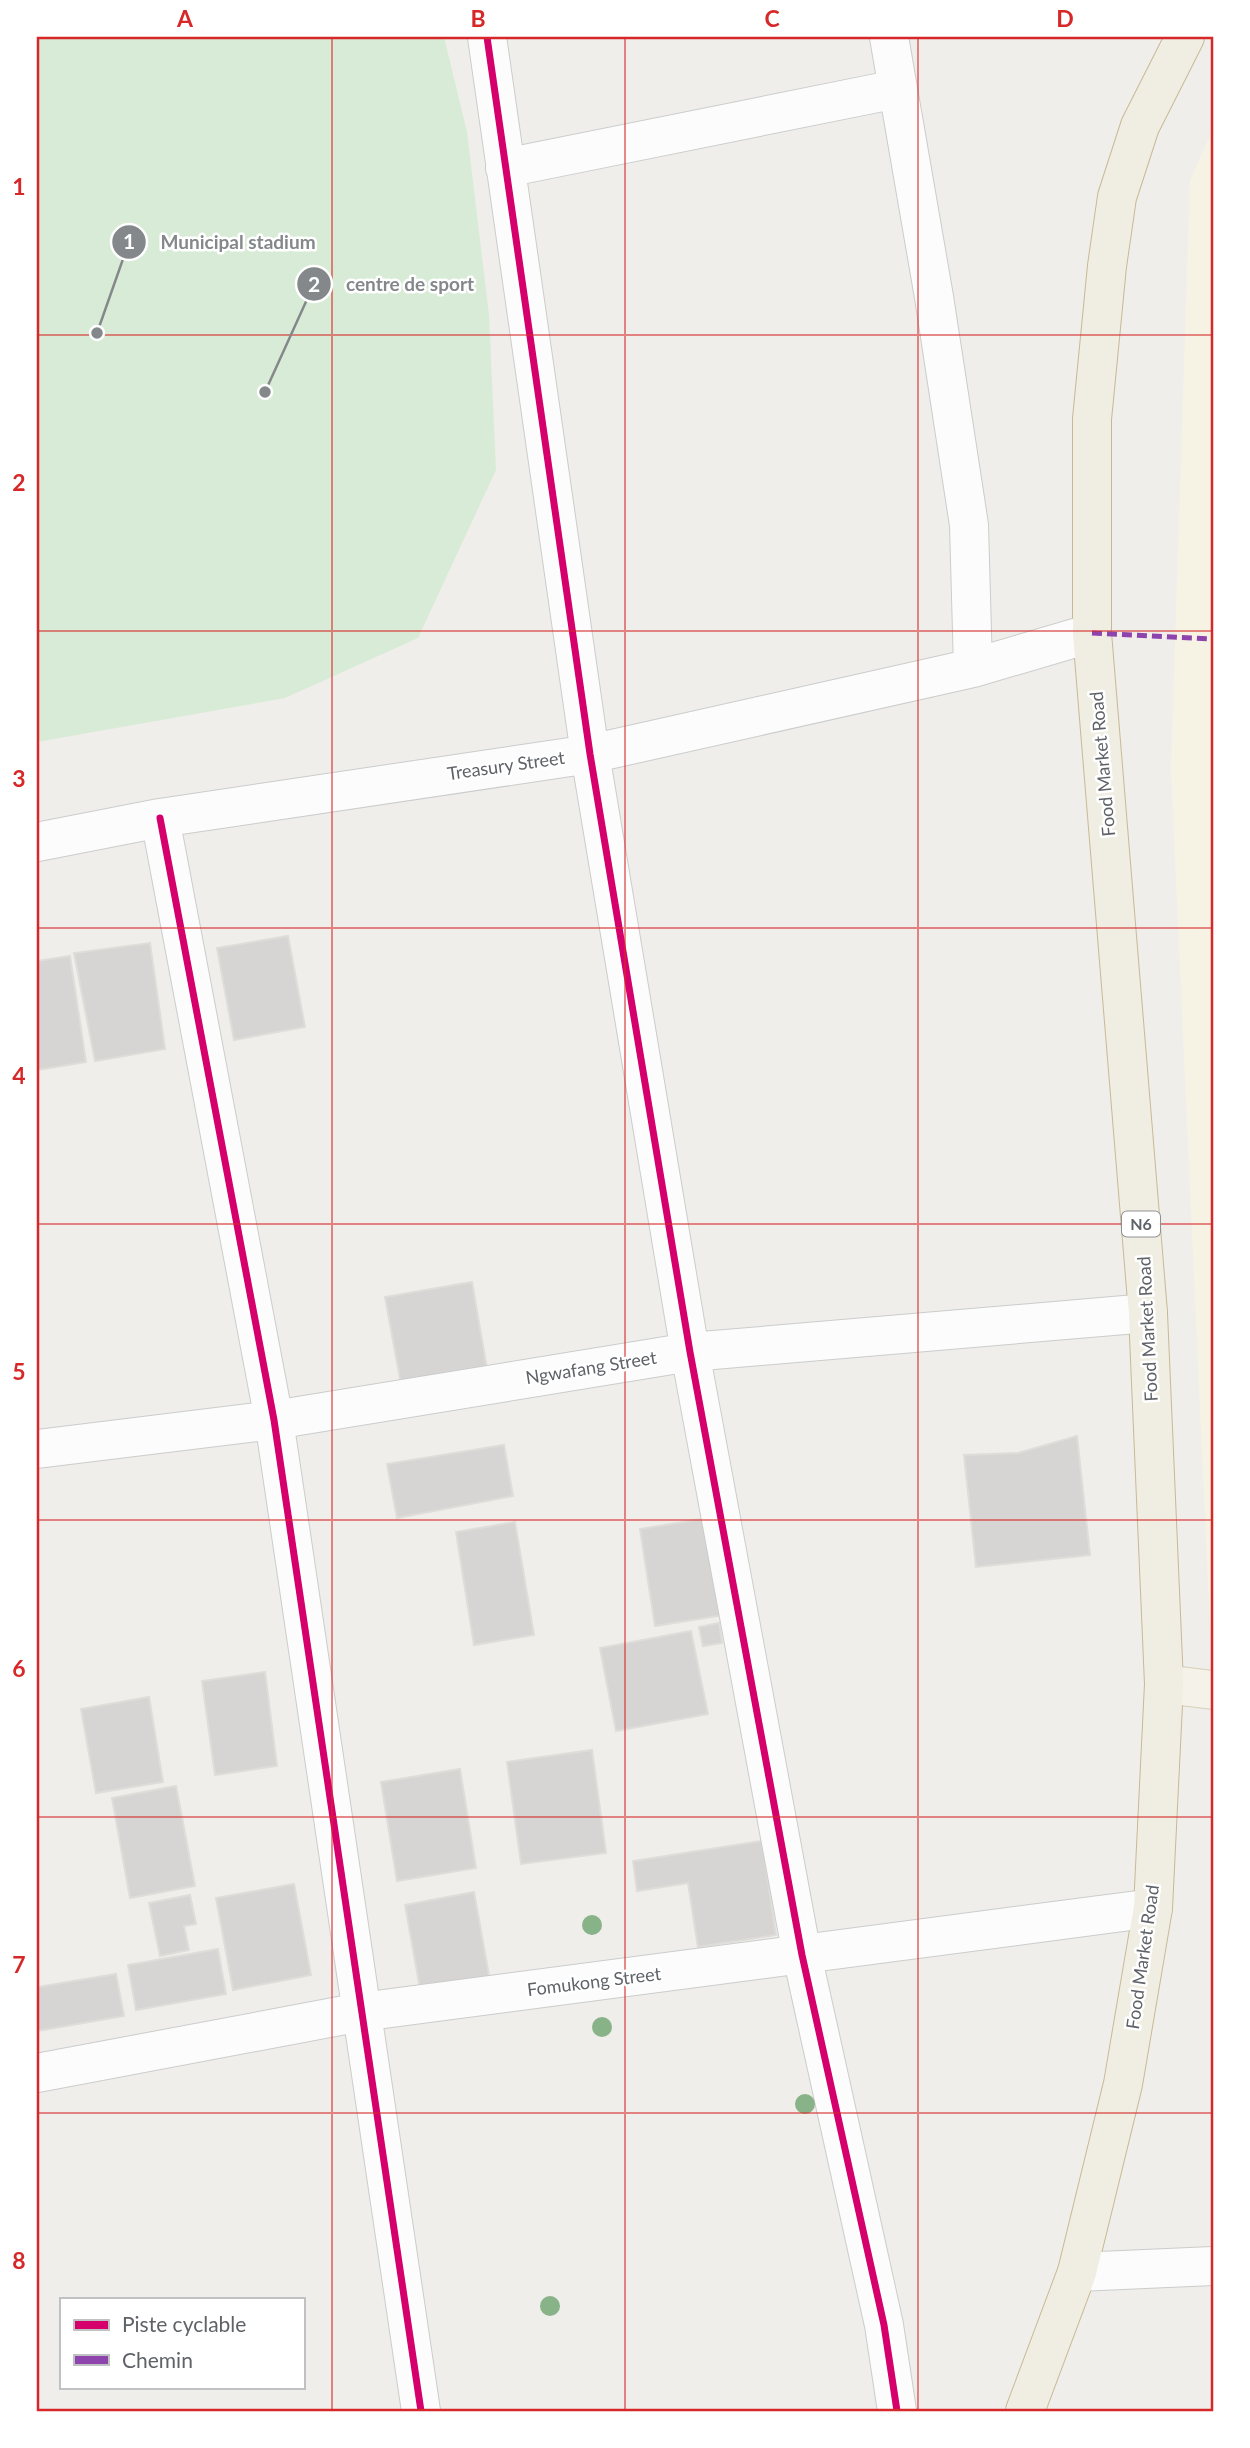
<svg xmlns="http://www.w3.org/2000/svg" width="1250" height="2448" viewBox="0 0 1250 2448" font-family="Lato,sans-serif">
<rect width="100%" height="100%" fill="#efeeea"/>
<path fill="#f7f3e4" d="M1213 129V1650H1211L1171 769 1190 181Z"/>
<path fill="#d8ebd6" d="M37 37H444L467 132 489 315 496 470 418 638 285 698 37 742Z"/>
<path fill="#d6d5d3" stroke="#deddd9" stroke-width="2" d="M288 936 305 1027 234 1040 217 948Z
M150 943 165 1049 95 1061 74 953Z
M70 956 86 1062 37 1070V961Z
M472 1282 487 1369 401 1384 385 1297Z
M1077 1436 1090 1555 976 1567 964 1455 1018 1453Z
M504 1445 513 1496 397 1518 387 1464Z
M708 1518 724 1615 655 1626 640 1529Z
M515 1522 534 1635 474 1645 456 1532Z
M719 1623 722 1643 703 1646 699 1627Z
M691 1631 708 1714 616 1731 600 1648Z
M265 1672 277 1766 215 1775 202 1681Z
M149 1697 163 1782 96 1793 81 1709Z
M592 1750 606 1853 521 1864 507 1762Z
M460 1769 476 1868 397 1881 381 1782Z
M176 1786 195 1886 130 1898 112 1798Z
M762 1841 776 1935 698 1947 688 1883 637 1891 633 1861Z
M294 1884 311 1975 233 1990 216 1898Z
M474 1892 490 1981 421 1994 405 1905Z
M190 1895 196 1924 184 1926 189 1950 160 1956 149 1903Z
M218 1949 226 1994 136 2010 128 1965Z
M116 1974 124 2016 37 2031V1987Z"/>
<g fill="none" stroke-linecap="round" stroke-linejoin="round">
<g stroke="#cbcccc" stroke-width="40">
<path id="minor" d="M487 37 590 754 690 1352 802 1955 884 2325 897 2411
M889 37 934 297 969 525 973 668
M505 168 897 89
M160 818 274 1420 421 2411
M37 842 160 818 590 754 973 668 1092 633
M37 1449 274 1420 690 1352 1148 1313
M37 2073 361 2012 1153 1908
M1077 2272 1213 2266"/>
</g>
<g stroke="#d7ceb8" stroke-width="40">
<path id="major" d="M1164 1684 1213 1690"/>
</g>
<g stroke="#c8b996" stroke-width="40">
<path id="highway" d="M1025 2411 1077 2272 1123 2084 1153 1908 1164 1684 1148 1313 1092 633V419L1107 266 1117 197 1140 126 1185 37"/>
</g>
<use href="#minor" stroke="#fdfcfc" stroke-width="38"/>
<use href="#major" stroke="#f4f2e9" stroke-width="38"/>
<use href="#highway" stroke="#f0ede3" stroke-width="38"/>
<path stroke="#8e44ad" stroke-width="5" stroke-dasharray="10 5" stroke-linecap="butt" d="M1092 633 1213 639"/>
<g stroke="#fff" stroke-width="11">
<path id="cycleway" d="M487 37 590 754 690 1352 802 1955 884 2325 897 2411
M160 818 274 1420 421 2411"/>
</g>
<use href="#cycleway" stroke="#d6006c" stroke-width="7"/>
</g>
<g fill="#88b388">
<circle cx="592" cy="1925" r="10"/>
<circle cx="602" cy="2027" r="10"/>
<circle cx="805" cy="2104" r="10"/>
<circle cx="550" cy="2306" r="10"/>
</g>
<path fill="none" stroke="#d62828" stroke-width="2" stroke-opacity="0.55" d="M332 37V2411M625 37V2411M918 37V2411M37 335H1213M37 631H1213M37 928H1213M37 1224H1213M37 1520H1213M37 1817H1213M37 2113H1213"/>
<g text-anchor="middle" stroke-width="5" stroke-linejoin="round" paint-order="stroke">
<rect fill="#fff" stroke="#8f9295" stroke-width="2" x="1122" y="1211.5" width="38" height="25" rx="5"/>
<g font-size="16" font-weight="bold" fill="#5f6368">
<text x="1141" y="1230">N6</text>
</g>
<g font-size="18" fill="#5f6368" stroke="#fff">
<text transform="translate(1103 764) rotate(-95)" y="6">Food Market Road</text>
<text transform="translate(506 766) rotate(-8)" y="6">Treasury Street</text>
<text transform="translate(1148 1329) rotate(-93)" y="6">Food Market Road</text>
<text transform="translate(591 1368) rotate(-9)" y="6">Ngwafang Street</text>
<text transform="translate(1143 1957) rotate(-82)" y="6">Food Market Road</text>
<text transform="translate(594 1982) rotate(-7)" y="6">Fomukong Street</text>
</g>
</g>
<path fill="none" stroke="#84888a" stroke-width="2.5" d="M97 333L129 242M265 392L314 284"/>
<g fill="#84888a" stroke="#fff" stroke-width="2.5">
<circle cx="97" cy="333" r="7"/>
<circle cx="265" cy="392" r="7"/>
<circle cx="129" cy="242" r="18"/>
<circle cx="314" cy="284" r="18"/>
</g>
<g font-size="21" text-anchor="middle" font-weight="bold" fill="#fff">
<text x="129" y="249">1</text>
<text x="314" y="292">2</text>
</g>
<g font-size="19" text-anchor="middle" font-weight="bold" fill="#84888a" stroke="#fff" stroke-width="5" stroke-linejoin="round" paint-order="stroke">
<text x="238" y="249">Municipal stadium</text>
<text x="410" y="291">centre de sport</text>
</g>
<rect width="1250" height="2448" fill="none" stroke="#ffffff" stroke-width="77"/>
<rect x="60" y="2298" width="245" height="91" fill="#ffffff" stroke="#bfc1c3" stroke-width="2"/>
<rect x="74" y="2320" width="35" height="10" fill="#d6006c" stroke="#bfc1c3" stroke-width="2"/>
<text x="122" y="2332" font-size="21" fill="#5f6368">Piste cyclable</text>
<rect x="74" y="2355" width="35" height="10" fill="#8e44ad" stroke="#bfc1c3" stroke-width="2"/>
<text x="122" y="2368" font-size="21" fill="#5f6368">Chemin</text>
<rect x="38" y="38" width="1174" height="2372" fill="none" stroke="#d62828" stroke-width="2.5"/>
<g font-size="23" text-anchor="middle" font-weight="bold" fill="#d62828">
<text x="185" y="27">A</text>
<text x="478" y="27">B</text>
<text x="772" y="27">C</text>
<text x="1065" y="27">D</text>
<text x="19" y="195">1</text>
<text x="19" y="491">2</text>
<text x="19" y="787">3</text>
<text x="19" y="1084">4</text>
<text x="19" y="1380">5</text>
<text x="19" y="1677">6</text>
<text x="19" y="1973">7</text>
<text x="19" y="2269">8</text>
</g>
</svg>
